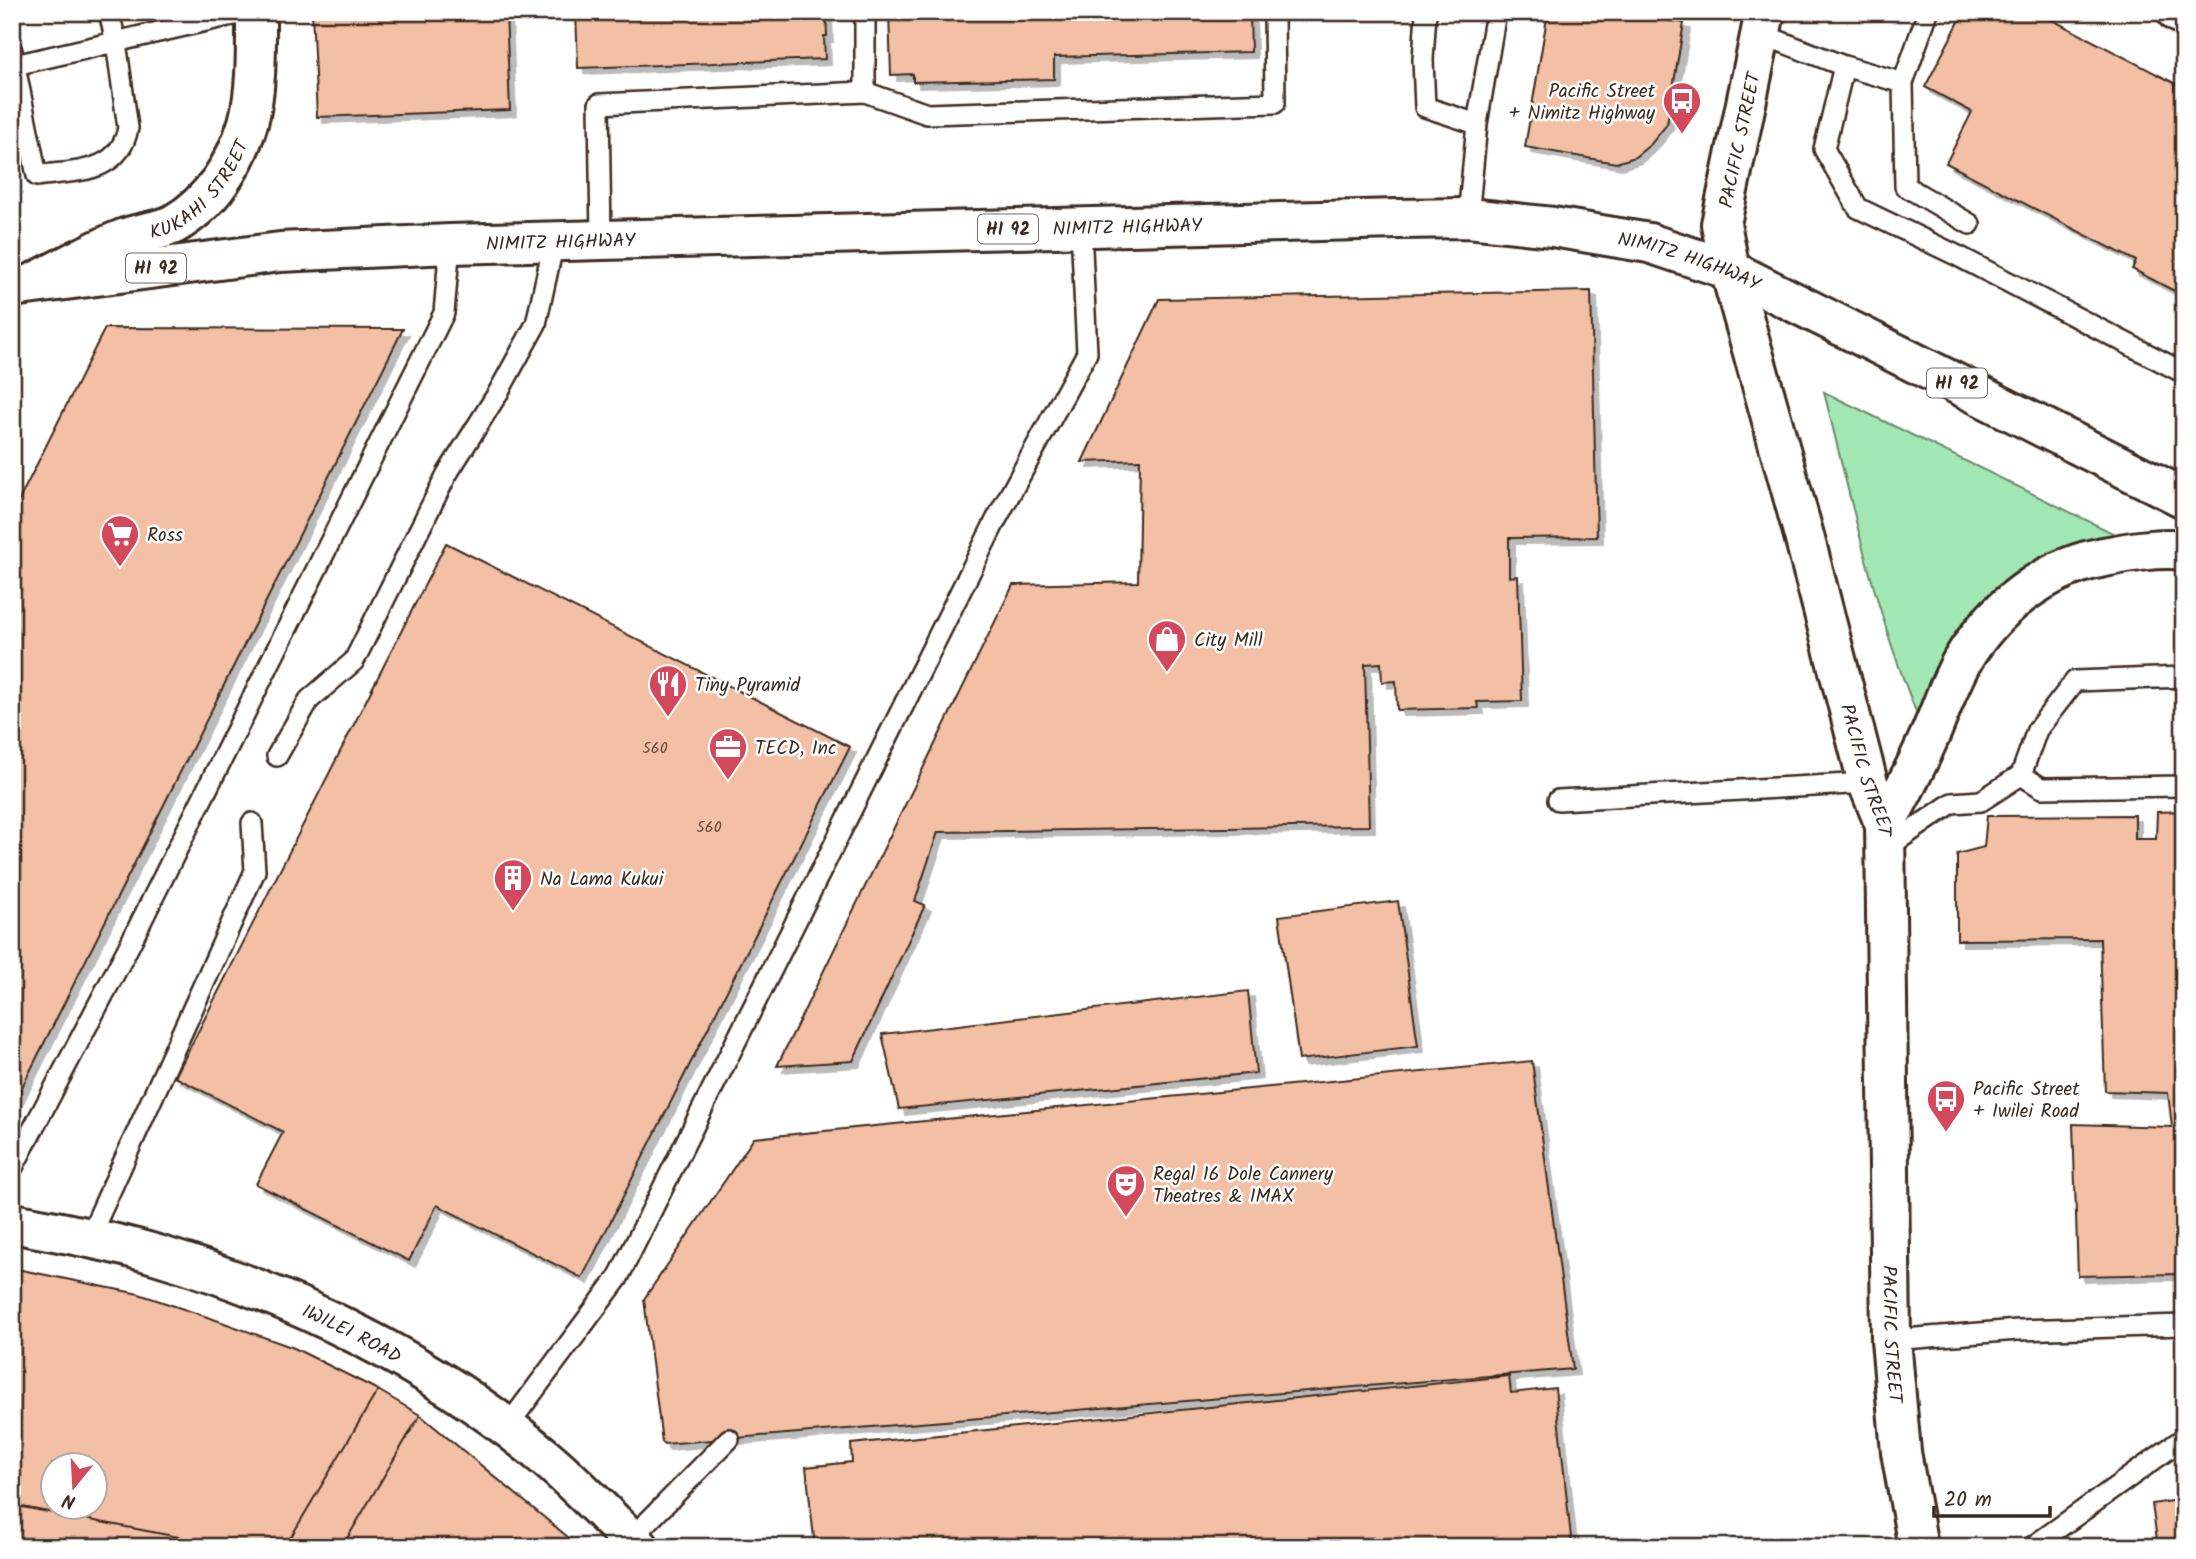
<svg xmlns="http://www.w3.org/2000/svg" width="2196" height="1559" viewBox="0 0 2196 1559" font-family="Kalam,sans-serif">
<defs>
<filter id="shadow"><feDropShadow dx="6" dy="6" stdDeviation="0" flood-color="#0004"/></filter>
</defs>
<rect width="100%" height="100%" fill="#fff"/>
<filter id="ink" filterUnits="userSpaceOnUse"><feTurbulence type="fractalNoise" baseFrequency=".0143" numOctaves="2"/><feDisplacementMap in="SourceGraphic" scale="14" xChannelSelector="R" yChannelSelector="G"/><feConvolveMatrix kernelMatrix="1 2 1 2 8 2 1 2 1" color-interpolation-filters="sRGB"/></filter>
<g filter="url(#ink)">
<path fill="#a1e8b4" stroke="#6e8969" stroke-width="2" d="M1824 392 2121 537 2075 551 1921 724C1876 617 1852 504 1824 392Z"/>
<path fill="#f3bfa5" stroke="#3b2a1e" stroke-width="2" fill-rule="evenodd" filter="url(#shadow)" d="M312 12H506L510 110 317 117Z
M576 12H826L827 36H824L825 59 578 68Z
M889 12H1250L1251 52 1054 57V79L913 82V74L891 75Z
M1548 12H1624L1684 23 1667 124 1651 144 1635 157 1616 163 1525 147Z
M1964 12H2037L2184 88V296L2132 269 2136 261 1946 163 1972 112 1925 87Z
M1591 291 1597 537 1509 538V577L1518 576 1522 701 1477 702 1478 708 1397 710 1396 681 1382 682 1381 663 1365 664 1369 826 938 832 915 901 925 905 853 1061 777 1066 1013 585 1138 582 1140 460 1082 462 1159 299Z
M105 328 403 329 12 1107V514Z
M446 543 850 747 582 1278 437 1205 409 1261 256 1184 283 1132 175 1077Z
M2184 811V1305H2178L2176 1274 2078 1276 2073 1124 2172 1127 2168 1093 2105 1091 2100 939 1957 940V854L1984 847 1987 816 2135 815V839H2156L2157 812Z
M1398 901 1418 1046 1299 1060 1279 916Z
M1248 991 1256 1073 899 1109 882 1034Z
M1532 1061 1573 1369 664 1444 662 1442 644 1299 754 1138Z
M12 1268 139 1294 216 1320 294 1348 378 1390 285 1547H230L12 1505ZM52 1464H94V1506H52Z
M1509 1376 1511 1393 1555 1388 1572 1547H815L806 1467 852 1462 851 1444Z
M378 1390 420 1415 342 1547H285Z
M420 1415 580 1547H342Z
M2184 1499V1547H2158L2152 1504Z
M12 1505 230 1547H12Z"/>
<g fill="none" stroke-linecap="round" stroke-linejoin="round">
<g stroke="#3b2a1e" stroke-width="24">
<path id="lane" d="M865 12V92L927 114 1275 103 1274 12
M1426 12 1423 60 1425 107 1477 124
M1761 34 1844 66 1903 83 1928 12
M12 51 37 176C75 170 119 175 128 128L116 42 109 12
M15 65 228 16 253 12
M1844 66 1824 149 1858 208 1958 256 2184 373
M1903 83 1905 186 1970 224
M1468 218 1477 124 1496 12
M601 240 599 104 865 92
M2184 677 2075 681 2037 730 2021 775 2042 788 2184 786
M277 756 309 700 354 661 447 474 498 393 536 324 554 242
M1558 800 1868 783
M1885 849 1952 803 1981 801 2021 775
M12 1169 129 946 444 313 450 244
M89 1238 255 871 252 823
M1891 1340 2018 1330 2184 1325
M506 1428 618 1278 996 520 1087 353 1081 228
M631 1539 729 1439
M2032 1547 2184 1438"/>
</g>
<g stroke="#3b2a1e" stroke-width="44">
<g id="street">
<path id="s1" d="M37 281C65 267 94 250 123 239 139 232 159 232 174 224 211 203 236 164 248 123 257 90 256 47 256 12"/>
</g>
</g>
<g stroke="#3b2a1e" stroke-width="44">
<g id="secondary">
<path id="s2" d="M1765 12 1721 224 1730 270 1803 532 1868 783 1885 825 1891 1340 1901 1452 1918 1547"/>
<path id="s3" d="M12 1223C61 1232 110 1241 158 1255 296 1296 436 1365 547 1459 579 1486 608 1518 639 1547"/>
</g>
</g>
<g stroke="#3b2a1e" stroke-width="44">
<g id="primary">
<path d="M2177 12 2184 16"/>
<path id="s4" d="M12 287 280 252 450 244 1398 219 1468 218 1553 227 1649 243 1730 270 2184 498"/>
<path d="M1885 825C1899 798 1914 772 1926 744 1939 717 1947 687 1962 661 1993 609 2044 568 2104 557 2130 552 2158 547 2184 550"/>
</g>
</g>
<use href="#lane" stroke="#fff" stroke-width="19"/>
<use href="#street" stroke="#fff" stroke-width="38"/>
<use href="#secondary" stroke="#fff" stroke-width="38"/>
<use href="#primary" stroke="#fff" stroke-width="38"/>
</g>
</g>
<defs>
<g id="bus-pin" transform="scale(2.0125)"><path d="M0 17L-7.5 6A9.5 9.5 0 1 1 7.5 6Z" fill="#d1495b" stroke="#fff"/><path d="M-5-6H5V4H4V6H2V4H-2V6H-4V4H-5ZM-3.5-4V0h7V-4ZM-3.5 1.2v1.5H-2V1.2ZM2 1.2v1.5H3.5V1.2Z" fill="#fff"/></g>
<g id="supermarket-pin" transform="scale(2.0125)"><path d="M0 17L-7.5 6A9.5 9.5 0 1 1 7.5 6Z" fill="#d1495b" stroke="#fff"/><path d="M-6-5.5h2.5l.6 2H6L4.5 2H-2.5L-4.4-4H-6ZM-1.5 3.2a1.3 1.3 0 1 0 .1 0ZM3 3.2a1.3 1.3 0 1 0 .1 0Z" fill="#fff"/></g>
<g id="shop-pin" transform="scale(2.0125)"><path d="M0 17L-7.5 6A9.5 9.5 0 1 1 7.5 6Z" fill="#d1495b" stroke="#fff"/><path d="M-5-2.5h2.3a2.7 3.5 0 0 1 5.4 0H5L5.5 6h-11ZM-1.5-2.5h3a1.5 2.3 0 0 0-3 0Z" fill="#fff"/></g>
<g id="restaurant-pin" transform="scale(2.0125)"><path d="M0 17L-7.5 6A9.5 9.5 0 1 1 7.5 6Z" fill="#d1495b" stroke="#fff"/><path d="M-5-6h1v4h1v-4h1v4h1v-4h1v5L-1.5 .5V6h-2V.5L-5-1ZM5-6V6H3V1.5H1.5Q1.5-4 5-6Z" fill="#fff"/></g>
<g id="office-pin" transform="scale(2.0125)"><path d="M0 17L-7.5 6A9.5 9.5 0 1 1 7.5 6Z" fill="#d1495b" stroke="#fff"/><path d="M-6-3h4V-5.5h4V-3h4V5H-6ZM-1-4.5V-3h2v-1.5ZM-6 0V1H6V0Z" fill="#fff"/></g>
<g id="building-pin" transform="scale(2.0125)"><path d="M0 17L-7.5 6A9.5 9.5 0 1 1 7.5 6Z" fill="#d1495b" stroke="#fff"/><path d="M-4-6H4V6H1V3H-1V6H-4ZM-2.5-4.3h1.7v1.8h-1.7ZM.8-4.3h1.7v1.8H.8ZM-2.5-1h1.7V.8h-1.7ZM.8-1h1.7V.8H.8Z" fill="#fff"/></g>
<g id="theatre-pin" transform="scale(2.0125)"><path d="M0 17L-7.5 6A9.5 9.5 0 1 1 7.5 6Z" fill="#d1495b" stroke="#fff"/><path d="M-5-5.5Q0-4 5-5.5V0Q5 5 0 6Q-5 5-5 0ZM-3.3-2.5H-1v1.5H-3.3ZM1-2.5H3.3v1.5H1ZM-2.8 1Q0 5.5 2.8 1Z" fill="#fff"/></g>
</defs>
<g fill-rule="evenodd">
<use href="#bus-pin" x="1682" y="101"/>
<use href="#supermarket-pin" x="120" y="534"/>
<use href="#shop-pin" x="1167" y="639"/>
<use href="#restaurant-pin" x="668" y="684"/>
<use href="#office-pin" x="728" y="747"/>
<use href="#building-pin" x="513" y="878"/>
<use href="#bus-pin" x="1946" y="1099"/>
<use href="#theatre-pin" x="1126" y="1184"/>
</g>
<g text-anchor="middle" stroke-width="5" stroke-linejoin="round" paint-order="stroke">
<g font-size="16" fill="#694f40">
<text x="655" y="753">560</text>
<text x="709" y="832">560</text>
</g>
<g fill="#fff" stroke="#766a62" stroke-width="2">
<rect x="978" y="214.5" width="60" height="29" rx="5"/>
<rect x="126" y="253.5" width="60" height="29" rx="5"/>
<rect x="1927" y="368.5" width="60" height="29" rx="5"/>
</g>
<g font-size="18" font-weight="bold" fill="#3b2a1e">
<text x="1008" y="235">HI 92</text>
<text x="156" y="274">HI 92</text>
<text x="1957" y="389">HI 92</text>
</g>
<g font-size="19" fill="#3b2a1e" stroke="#fff" text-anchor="start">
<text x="1655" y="97" text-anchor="end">Pacific Street<tspan x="1655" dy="22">+ Nimitz Highway</tspan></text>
<text x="147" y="541">Ross</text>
<text x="1194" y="646">City Mill</text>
<text x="695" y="691">Tiny Pyramid</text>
<text x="755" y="754">TECD, Inc</text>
<text x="540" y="885">Na Lama Kukui</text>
<text x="1973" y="1095">Pacific Street<tspan x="1973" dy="22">+ Iwilei Road</tspan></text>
<text x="1153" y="1180">Regal 16 Dole Cannery<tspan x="1153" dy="22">Theatres &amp; IMAX</tspan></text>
</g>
<g font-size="19" fill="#3b2a1e" stroke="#fff">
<text transform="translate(1739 140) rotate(-78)" y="7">PACIFIC STREET</text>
<text dy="7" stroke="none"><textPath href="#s1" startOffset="191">KUKAHI STREET</textPath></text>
<text dy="7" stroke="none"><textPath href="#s4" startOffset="1118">NIMITZ HIGHWAY</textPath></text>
<text dy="7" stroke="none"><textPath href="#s4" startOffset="551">NIMITZ HIGHWAY</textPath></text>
<text dy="7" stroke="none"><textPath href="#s4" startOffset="1685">NIMITZ HIGHWAY</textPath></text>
<text dy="7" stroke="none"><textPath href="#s2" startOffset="782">PACIFIC STREET</textPath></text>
<text dy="7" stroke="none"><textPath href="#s3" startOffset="359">IWILEI ROAD</textPath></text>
<text dy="7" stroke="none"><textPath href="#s2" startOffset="1349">PACIFIC STREET</textPath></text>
</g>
</g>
<rect width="2196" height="1559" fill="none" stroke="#fff" stroke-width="42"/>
<rect x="21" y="21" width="2154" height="1517" fill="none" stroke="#3b2a1e" stroke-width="2.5" filter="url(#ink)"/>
<g transform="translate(74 1486) rotate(198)"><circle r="33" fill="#ffffff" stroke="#b1aaa5" stroke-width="2"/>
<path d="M0-5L12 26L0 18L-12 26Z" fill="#d1495b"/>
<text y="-10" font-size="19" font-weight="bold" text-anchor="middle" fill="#3b2a1e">N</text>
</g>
<path d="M1934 1506v10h116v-10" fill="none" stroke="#3b2a1e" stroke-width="3.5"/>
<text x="1944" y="1506" font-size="21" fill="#3b2a1e" stroke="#ffffff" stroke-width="5" paint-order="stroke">20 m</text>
</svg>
